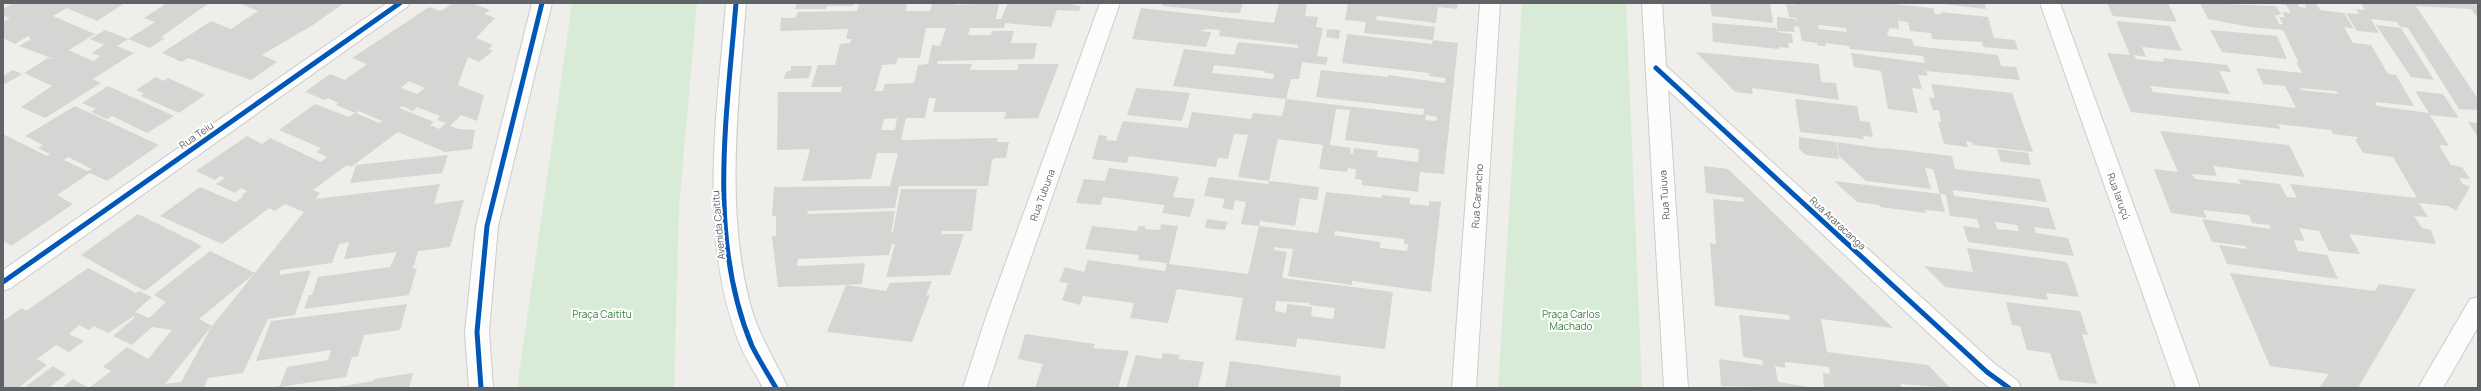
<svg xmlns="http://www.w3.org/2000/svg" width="2481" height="391" viewBox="0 0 2481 391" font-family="Manrope,sans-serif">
<rect width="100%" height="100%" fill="#efeeea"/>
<path fill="#d8ebd6" d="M572 3H697L679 208 674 388H517Z
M1522 3H1626L1642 388H1498Z"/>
<path fill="#d6d5d3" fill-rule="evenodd" d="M14 3H125L97 21 67 8 53 16 95 34 69 50 93 61 100 56 92 53 104 45 90 39 105 30 128 39 117 46 134 53 93 79 101 83 45 118 21 107 52 86 24 73 48 58 54 59 19 46 31 39 28 36 15 44 3 38V22L10 18 3 16V9Z
M167 3H209L161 37 165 38 150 48 128 39 155 22 144 18Z
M239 3H344L313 25 262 55 277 62 251 80 188 58 182 62 162 53 211 21 231 29 258 11Z
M453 3H472L490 10 484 14 495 18 476 38 493 45 488 49 493 51 479 62 468 57 458 85 484 95 477 121 461 115 450 126 459 129 475 130 472 149 445 152 398 132 351 167 347 165 313 190 320 193 315 199 440 184 434 204 464 200 450 247 418 251 413 269 417 268 409 295 304 309 309 295H312L318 277 390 267 397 252 344 259 349 242 339 244 332 263 281 270 279 275 311 270 295 315 268 319 243 373 208 378 204 388H61L73 379 89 388 111 371 103 367 127 347 148 359 172 330 152 327 132 345 113 336 135 317 134 316 108 333 94 326 89 330 79 325 69 334 84 341 69 352 56 345 37 359 47 365 18 388H3V321L22 308 26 311 88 268 136 293 139 291 152 297 135 312 149 318 166 302 154 295 210 251 255 273 199 319 212 326 165 384 181 382 212 326 304 212 285 204 275 211 269 208 222 244 160 216 200 187 235 202 243 197 241 196 247 191 241 188 235 193 216 184 225 178 220 176 215 180 196 171 247 136 262 144 270 138 321 162 327 157 316 152 321 148 279 130 315 104 349 117 355 113 336 105 338 103 328 98 325 100 305 92 330 74 345 80 367 64 352 58 429 7 441 11ZM409 81 425 88 417 94 401 88ZM402 106 413 111 417 107 440 116 437 120 446 123 439 129 430 125 434 122 399 108ZM359 111 382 121 379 123 356 113Z
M797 3H854L853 6H827L826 9H795Z
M859 3H907L906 11H930L932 3H955V5L999 3 996 19H1001L1008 3H1073V5L1081 6 1079 11 1057 10 1051 27 1005 23 1004 28H970L968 35H991L992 31H1014L1011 43H1037L1034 59 938 61 937 64H972L970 70H1018V64H1059L1038 118 1004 119 1006 112H933L936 98H929L925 118H906L901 140 998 138 997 142H1009L1006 158H995L992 160 988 186H899L895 208 808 211 807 214 895 211 891 233 893 232 901 189H977L972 231H942L941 234H964L950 275 886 277 895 244H892L889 255 798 259 797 266 865 263 862 284 846 285 886 291 890 283 932 281 926 296 930 295 912 342 827 332 846 285 778 287 772 236H776V216H772L774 187 890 186 898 153H877L871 179 802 181 810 149 777 150 778 92H841L842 87H811L818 65H835L840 44 850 43 851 39H846L848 29 780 31 781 18H795L798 12 857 11ZM926 28H946L940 46 932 45 928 64 918 65 914 83 885 84 883 91H875L882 65 896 64 898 58H920ZM897 118 895 130H881L884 119Z
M1163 3H1243L1240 13H1232L1163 6Z
M1279 3H1307L1305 16 1318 17 1316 27 1323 28 1317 56 1328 57 1326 65 1302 62 1299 79H1291L1286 99 1173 86 1184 49 1234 55 1238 42 1298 48V45L1219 36 1220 30 1208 29 1199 31 1211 32 1206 47 1132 39 1141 8 1274 23ZM1214 65 1265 71V73L1274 74 1273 79 1212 73Z
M1348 3H1458L1457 9 1438 7 1436 23 1377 16 1376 20 1435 27 1433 40 1458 43 1444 174 1420 172 1418 192 1362 185V180L1355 179 1356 169 1348 168 1347 172 1319 169 1323 145 1278 139 1269 181 1319 187 1317 200 1300 198 1295 226 1260 221 1259 226 1241 224 1246 202 1235 200 1233 210 1222 208 1225 199 1204 196 1209 177 1268 184 1269 181 1238 177 1248 135 1234 134 1228 159 1218 158 1216 167 1129 156 1127 163 1092 159 1099 135 1107 136 1106 140 1116 141 1123 121 1188 128 1192 112 1251 119 1253 113 1282 116 1286 99 1423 115 1424 109 1316 97 1321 70 1388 77V75L1445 83V78L1429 76V73L1342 63 1347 34 1432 44 1433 40 1364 33 1366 22 1345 20ZM1336 109 1350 110 1345 140 1419 149 1418 162 1377 157 1378 151 1354 148 1353 154 1350 153 1351 148 1330 145ZM1426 115 1437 117 1436 121 1425 120Z
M1710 3H1770L1773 23 1712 16Z
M1793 3H1883L1933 8 1935 14H1942L1941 12 1988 17 1994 38 2015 40 2018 50 1983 47 1982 42 1932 39 1931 33 1910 31 1908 22 1899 21 1898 17 1899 29 1889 28V31H1887L1888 36 1912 39 1914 46 1998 55 2001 66 2016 67 2020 80 1926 71 1928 76 1918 75 1922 89 1912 88 1918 113 1888 109 1881 71 1854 67 1851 53 1925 63 1923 56 1850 49 1849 46 1825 43 1826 46H1818L1817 43 1802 41 1799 27 1794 26 1795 32 1777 31V17L1796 19 1798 23 1797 18 1789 17 1786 4 1794 5ZM1818 25 1846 28 1847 32 1819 29Z
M1943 3H1985L1986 9 1943 4Z
M2107 3H2168L2177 22 2113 16Z
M2200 3 2276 6 2281 14 2275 16 2279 24H2283L2279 17H2285L2282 12 2291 13 2286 5 2273 3H2297L2299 7 2307 8 2304 3H2316L2320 10 2344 13 2354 29 2344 27 2353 43 2371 45 2388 74 2396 75 2414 106 2375 102 2377 106 2429 113 2415 91 2443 94 2459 118 2430 115 2449 146 2439 145 2451 165 2462 167 2470 179 2459 178 2463 184 2470 187 2456 211 2448 206 2419 203 2428 217 2414 216 2422 228 2431 230 2436 244 2349 234 2360 254 2329 251 2319 231 2299 228 2305 241 2294 240 2298 251 2327 255 2338 279 2227 264 2219 245 2247 249 2246 246 2212 242 2202 219 2271 229 2269 225 2252 223 2249 215 2203 210 2207 218 2171 213 2154 169 2178 172 2160 131 2289 145 2305 177 2213 166 2217 176 2192 174 2195 179 2241 184 2238 179 2280 184 2287 197 2297 198 2290 184 2417 198 2393 157 2363 153 2355 139H2358L2357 137 2333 134 2331 130 2278 124 2281 129 2131 112 2107 53 2130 55 2116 21 2170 26 2182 51 2142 47 2146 57 2134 55 2136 59 2164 62 2163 58 2227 65 2231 72 2219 71 2230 94 2150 86 2153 92 2296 108 2285 86 2263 84 2256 68 2302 73 2296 62 2299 63 2283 30 2251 27 2208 19ZM2300 88 2336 91 2338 94 2301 90Z
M2361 3H2467L2478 5V18L2471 9 2416 6 2478 99V110L2459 109 2408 28 2400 27 2397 22 2371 19 2379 33 2357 31 2346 13 2359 14 2356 9 2365 10Z
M1712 23 1776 28 1777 32 1792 34 1793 43H1788L1789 48 1779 47 1778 49 1713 42Z
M2376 25 2401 28 2434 80 2411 77Z
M1327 29 1340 30 1339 39 1326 37Z
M2210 30 2277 36 2287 59 2222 52Z
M1696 52 1819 64 1821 82 1836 83 1839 100 1752 88 1753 94 1735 92Z
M791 66H812L809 78 783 79 787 71H791Z
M13 70 22 74 5 84 3 83V76Z
M156 77 163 81 168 78 205 95 179 113 141 96 144 93 136 90Z
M1931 84 2012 93 2033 152 1973 145 1972 142 1966 141 1968 147 1944 144 1938 122H1941L1939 110H1933L1929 98H1935Z
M108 86 174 116 147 133 112 116 107 119 91 112 96 109 82 103Z
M1136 88 1190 93 1182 121 1127 115Z
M1795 99 1857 106 1860 121 1870 122 1873 137 1863 136 1864 139 1800 132Z
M75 106 159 145 107 181 90 173 57 195 73 204 11 246 3 241V134L47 156 50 154 38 148 43 145 25 136ZM68 157 92 169 87 171 64 160Z
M2468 122 2478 123V137Z
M1799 137 1836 142 1839 159 1806 155 1799 149Z
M1837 142 1885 149V148L1952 156 1955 169 2040 179 2047 202 1953 190 1954 196 2049 208 2056 230 2034 227 2036 233 2068 238 2074 256 1968 242 1963 226 1980 228 1977 219 1950 216 1946 195 1940 194 1933 169 1925 168 1931 189 1866 181 1839 156ZM1995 222 2017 225 2019 231 1997 229Z
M1997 149 2028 153 2031 165 2001 162Z
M448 155 442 173 350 183 356 165Z
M1704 166 1728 169 1893 328 1821 319 1827 352 1928 365 1950 388 1901 384V388H1824L1823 373 1830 374 1829 367 1785 362V368L1775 366 1778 382 1816 388 1721 386 1719 359 1763 365 1762 360 1743 357 1739 315 1790 320 1789 315 1715 306 1710 243 1716 244 1713 199 1744 202 1743 198 1706 193Z
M1109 168 1179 177 1173 197 1195 199 1190 217 1162 213 1165 205 1103 197 1100 205 1076 203 1084 179 1105 181Z
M1834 181 1940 194 1945 212 1925 210 1926 213 1880 207 1879 205 1857 202Z
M1326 192 1382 198V195L1410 198V204L1429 206V201L1441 202 1431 292 1352 281V285L1288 276 1293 249 1274 247V250L1287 252 1282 278 1393 292 1385 349 1297 338 1296 347 1235 340 1243 298 1177 289 1168 323 1130 318 1134 303 1083 296 1080 305 1062 300 1068 283 1059 282 1065 267 1084 272 1088 260 1165 271 1167 263 1138 260 1139 255 1085 249 1092 226 1137 231 1139 226H1145V229L1160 230 1161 224 1178 226 1169 264 1248 274 1259 226 1318 233ZM1335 231 1404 239V244H1408L1407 251 1380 248V242L1334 235ZM1276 301 1310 303 1309 305 1335 308 1333 319 1311 316 1312 307 1287 304 1286 313 1275 311Z
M138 214 202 246 145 291 81 255Z
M1207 219 1228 222 1225 230 1205 228Z
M1967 248 2067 262 2079 297 2046 293 2048 300 1945 287 1924 266 1973 272Z
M2230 273 2375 291 2379 284 2416 289 2358 388H2319L2329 374 2270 366Z
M2006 302 2080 311 2088 335 2082 334 2097 384 2059 380 2050 353 2027 350 2020 326 2012 325Z
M407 304 400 330 364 335 358 356 352 357 346 377 273 388 280 386 287 367 328 360 331 350 256 361 271 321Z
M1025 334 1095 344 1093 348 1129 351 1118 388H1035L1043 364 1018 359Z
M1163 353 1180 355 1178 359 1204 362 1198 388H1126L1136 355 1161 359Z
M1230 361 1341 376 1340 388H1225Z
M53 366 66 374 49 388H24Z
M413 373 409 388H332L373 381 374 379Z"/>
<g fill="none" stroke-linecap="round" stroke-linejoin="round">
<g stroke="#cbcccc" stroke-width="2">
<path id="street" d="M387 3H410L407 7 11 288 3 291V270Z
M532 3H552L498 226 489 332 493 388H469L465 332 476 226Z
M726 3H746C739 101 725 203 749 300 757 332 774 359 788 388H763C756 374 746 360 740 345 697 237 717 116 726 3Z
M1100 3H1120L1010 317 987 388H963L986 317Z
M1480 3H1500L1476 388H1452Z
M1642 3H1662L1666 66 1996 365 2018 381 2021 388H1990L1978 379 1668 90 1688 388H1664Z
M2040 3H2060L2200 388H2176Z
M2478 297V327L2443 388H2418L2470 299Z"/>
</g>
<use href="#street" fill="#fdfcfc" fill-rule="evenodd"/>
<g stroke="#fff" stroke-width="8">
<path id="cycleway" d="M736 3C727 114 707 239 752 346 759 360 768 374 776 388
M1656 68 1987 372 2009 388
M3 282 400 3
M481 388 477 332 487 226 542 3"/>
</g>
<use href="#cycleway" stroke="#0057b8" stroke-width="5"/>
</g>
<g text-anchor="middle" stroke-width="4" stroke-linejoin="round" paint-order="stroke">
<g font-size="10" fill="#5f6368" stroke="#fff">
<text transform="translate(196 135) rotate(-35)" y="4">Rua Teiu</text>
<text transform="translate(1042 195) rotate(-70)" y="4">Rua Tubuna</text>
<text transform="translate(1664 195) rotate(-94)" y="4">Rua Tuiuva</text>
<text transform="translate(1477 196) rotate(-86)" y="4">Rua Carancho</text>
<text transform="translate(2119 196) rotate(70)" y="4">Rua Iaruçú</text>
<text transform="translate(1838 223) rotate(43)" y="4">Rua Araracanga</text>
<text transform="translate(718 225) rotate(-95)" y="4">Avenida Caititu</text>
</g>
<g font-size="10" fill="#348238" stroke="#fff">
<text x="602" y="318">Praça Caititu</text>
<text x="1571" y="318">Praça Carlos<tspan x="1571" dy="12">Machado</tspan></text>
</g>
</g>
<rect width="2481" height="391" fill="none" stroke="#5f6368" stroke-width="8"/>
</svg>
